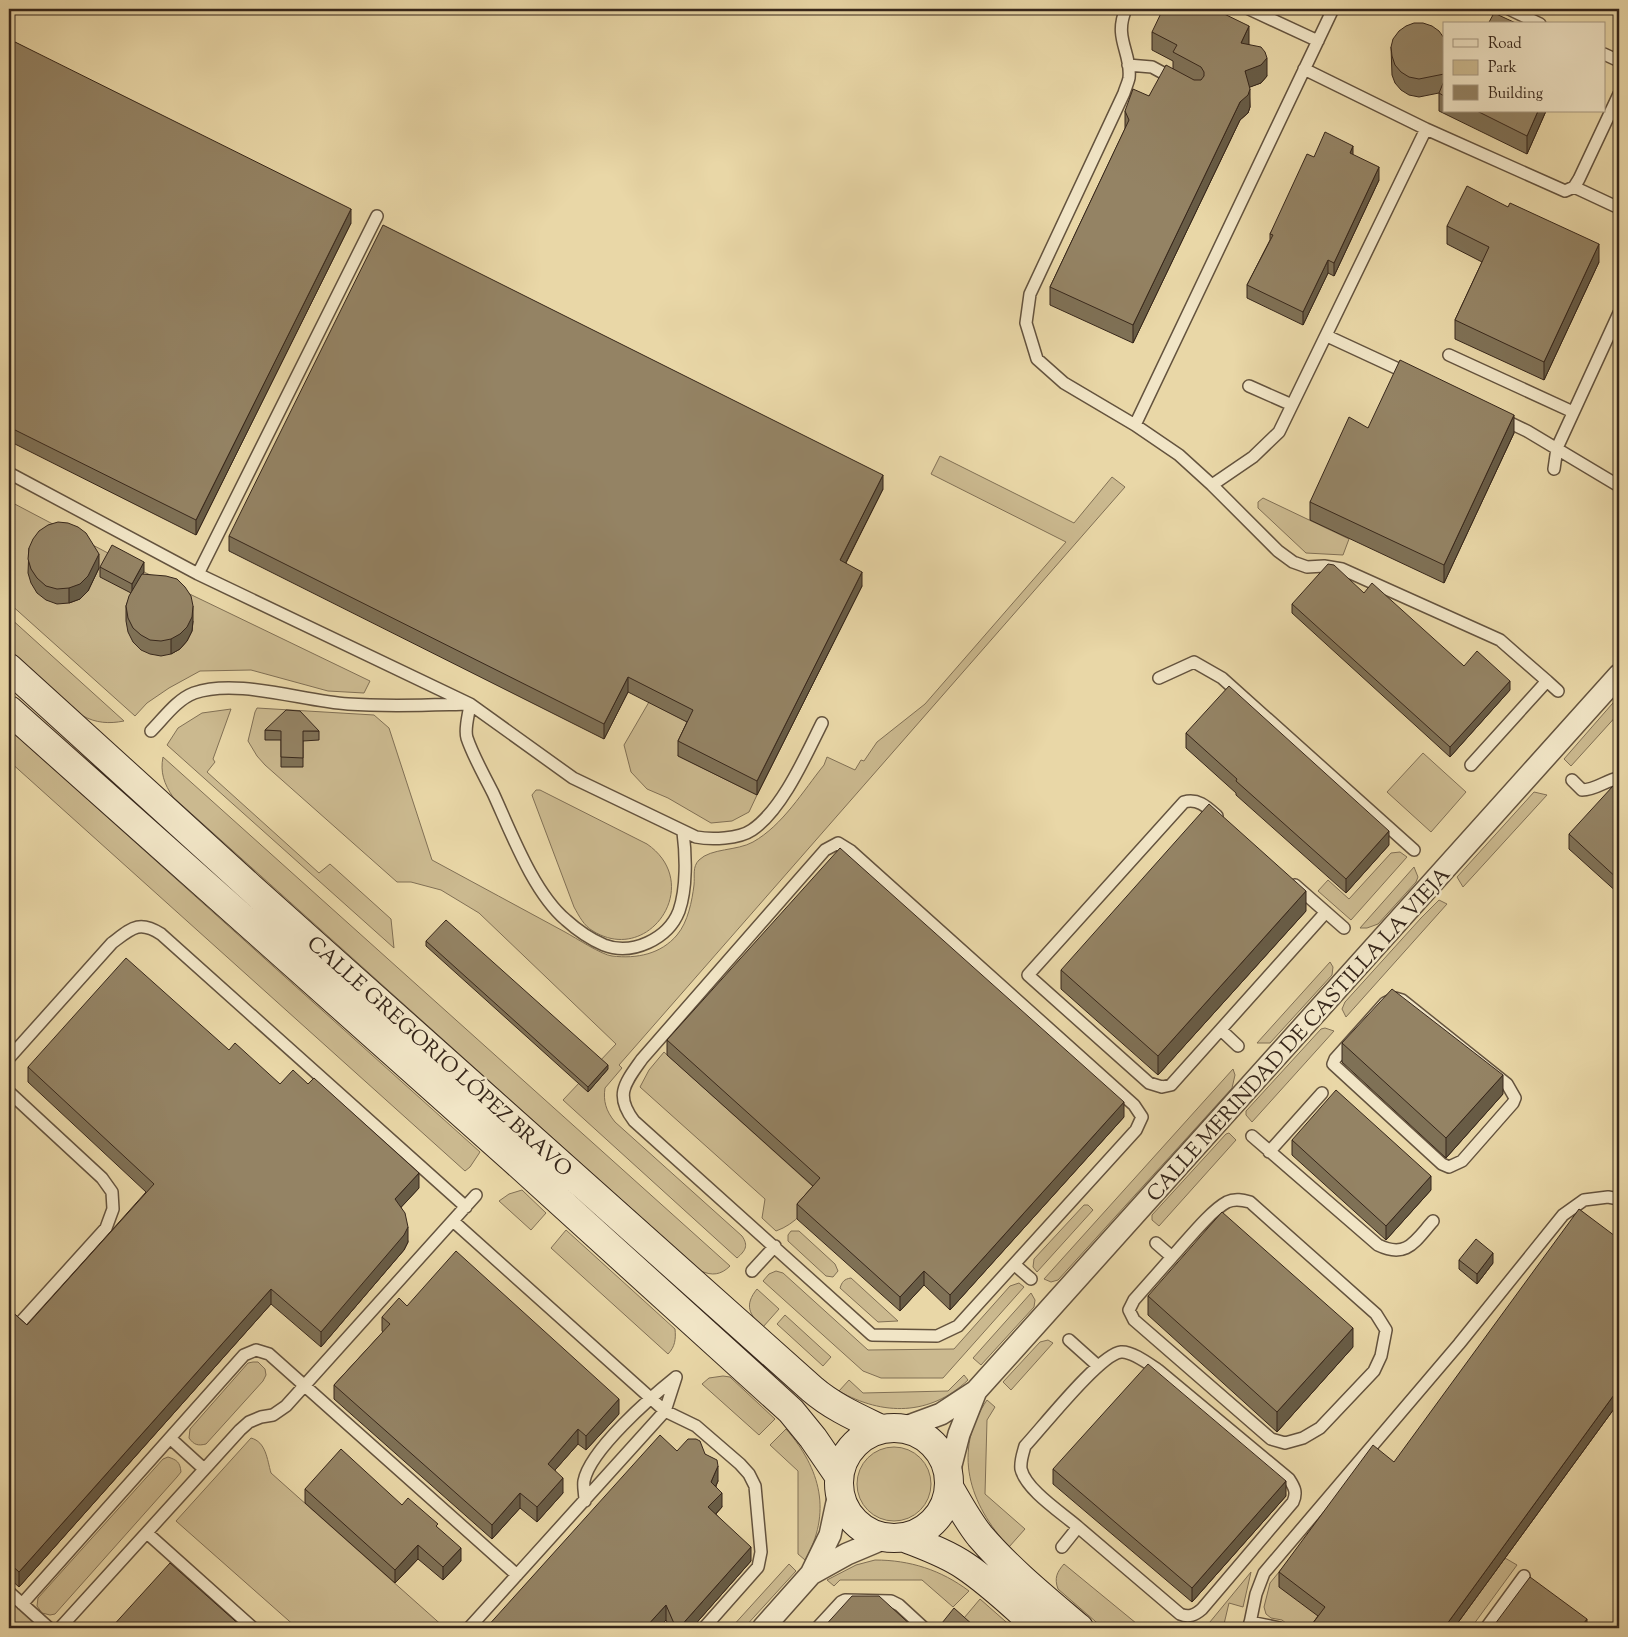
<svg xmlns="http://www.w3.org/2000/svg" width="1628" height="1637" viewBox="0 0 1628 1637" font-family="'Sorts Mill Goudy',serif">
<rect width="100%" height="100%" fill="#e9d7a7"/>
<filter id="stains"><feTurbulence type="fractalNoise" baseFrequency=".004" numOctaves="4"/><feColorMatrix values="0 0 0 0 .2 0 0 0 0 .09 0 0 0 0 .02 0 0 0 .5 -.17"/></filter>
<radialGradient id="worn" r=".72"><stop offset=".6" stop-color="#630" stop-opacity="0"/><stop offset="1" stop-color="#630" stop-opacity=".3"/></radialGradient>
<path fill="#cbb98f" stroke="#817055" d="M940 456 1074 523 1112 477 1125 487 619 1065 622 1068 605 1088C603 1101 606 1111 615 1122L742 1236C749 1246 745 1251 737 1258L563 1100 616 1044 479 913 441 890 411 882H397L265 765 257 756 248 741 255 712 257 708 374 715 389 728 432 860C476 884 521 908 565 932 576 938 602 955 612 956 637 959 661 954 677 935 688 922 692 901 694 885 695 876 692 867 699 860 711 848 737 851 753 842 783 825 803 791 824 765L827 757 855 770 861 760 864 761 877 742 925 704 1066 542 931 474Z
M1263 498 1349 539 1343 555 1306 553 1258 508V502Z
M9 501 144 572 370 681 364 693 328 691 251 670 200 671 169 688 147 703 135 716 9 603Z
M9 617 124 721C109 724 96 723 83 716L9 649Z
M1619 696V713L1571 766 1564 759Z
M649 702 688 722 678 756 757 795 749 812 732 821 711 823 668 798 647 789 631 772 624 745Z
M231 709 213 759 215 762 207 772 319 873 330 864 391 919 394 948 167 745 178 728 202 713Z
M9 729 480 1152 470 1167 465 1171 9 761Z
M1423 753 1466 792 1431 832 1387 792Z
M163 757 730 1266C721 1275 712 1276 701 1271L173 797C164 784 160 772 163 757Z
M536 790H540L647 844C705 884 649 966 593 931 584 926 579 916 574 907L533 798 532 795Z
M1534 792 1547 795 1463 887 1457 877Z
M1400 852 1407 857 1351 920 1318 891 1328 880 1349 899 1391 853Z
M1414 867 1418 877 1416 882 1378 924 1367 928H1360Z
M1439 900 1447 904 1346 1017 1342 1009 1345 1002 1421 918Z
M1330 962 1333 967 1332 975 1270 1043H1257Z
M1325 1028 1334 1031 1252 1122 1246 1115V1111L1321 1029Z
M664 1052 820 1193C807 1208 796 1224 776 1231L762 1218 765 1199 640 1087 649 1070Z
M1233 1069 1235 1075 1232 1088 1058 1280 1051 1282 1044 1279Z
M1229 1133 1236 1140 1159 1226 1152 1220V1215L1226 1134Z
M522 1190 546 1213 531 1230 499 1201 509 1194Z
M1084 1205H1088L1093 1210 1037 1272 1033 1267 1034 1259Z
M566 1230 675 1329C676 1339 675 1347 668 1354L551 1248Z
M791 1231H799L835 1264 838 1271 833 1277 826 1276 788 1241V1235Z
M776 1271 783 1273 868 1350 954 1349 1010 1286 1019 1283 1024 1287 943 1378H881L863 1371 763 1281 769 1274Z
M851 1278 898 1321 878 1322 840 1288C842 1282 844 1279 851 1278Z
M757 1289 779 1309 763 1327C749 1315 744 1305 757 1289Z
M1031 1293 1035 1300 1034 1307 981 1365 973 1358Z
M785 1315 831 1357 823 1366 777 1324Z
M1048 1340 1053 1343 1011 1390 1003 1382 1040 1342Z
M253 1362H258L265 1369 266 1375 263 1381 206 1444C198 1446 194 1445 189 1438L190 1429 248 1363Z
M964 1375 968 1380C930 1416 883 1416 839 1391L849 1380 863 1393 948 1391Z
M723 1376 730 1377 775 1419 759 1435 702 1384 709 1378Z
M987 1400 995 1407 987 1420 985 1494 1025 1529 1009 1547C969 1504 952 1451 987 1400Z
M786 1429C821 1469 832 1513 805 1560L798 1554V1471L770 1445Z
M251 1438C266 1442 267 1459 271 1473L445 1628H297L176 1521Z
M857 1484a37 37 0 1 1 74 0a37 37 0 1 1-74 0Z
M168 1457C177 1460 180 1462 181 1472L177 1477 55 1614 50 1615 42 1613 37 1606 38 1598 163 1459Z
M1310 1534 1325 1621 1320 1628H1292L1282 1620 1271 1618 1266 1614 1264 1607 1270 1583Z
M1505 1558 1517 1565 1471 1628H1453Z
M875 1560C910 1560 941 1570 969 1591L953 1607 922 1580H840L834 1586 827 1580 856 1565Z
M789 1564 796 1571 744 1628H731Z
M1064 1564 1142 1628H1103L1058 1589C1054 1578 1057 1572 1064 1564Z
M1251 1572 1243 1607 1229 1603 1224 1624 1232 1628H1205Z
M9 1599 36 1623 37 1628H9Z
M980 1599 1013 1628H976L964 1618Z"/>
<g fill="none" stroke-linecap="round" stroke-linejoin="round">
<g stroke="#64533e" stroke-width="14">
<path id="service" d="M1126 9C1113 38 1132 53 1129 78 1128 83 1125 89 1124 93L1030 294 1026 323 1037 359 1064 383 1135 425 1179 455 1212 485 1278 551 1293 562 1307 567 1324 566 1342 569 1500 640 1547 681 1471 765
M1249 9 1318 41
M1509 9 1540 24
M1604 54 1619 61
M1128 65 1152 67 1176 80
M1304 69 1426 129 1565 191 1574 187 1579 179 1619 94
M1574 187 1619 208
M1327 336 1409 374
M1449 355 1573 412
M1249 386 1292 405
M1502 419 1527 431 1619 486
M1135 425 1333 9
M1554 469 1557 448 1619 313
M9 473 198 574 470 704 573 778 696 837C711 840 739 839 752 830 782 810 806 755 822 723
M1212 485 1253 457 1279 432 1426 129
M198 574 377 216
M1159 678 1194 662 1222 678 1414 850
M1547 681 1558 691
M151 731C164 718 176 700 194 693 237 678 302 701 348 704 389 707 429 705 470 704 469 714 464 729 467 738 473 756 484 775 493 793 511 832 533 892 566 920 577 930 590 939 604 945 632 956 668 939 679 911 687 888 686 855 683 832
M1572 780 1582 790C1596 790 1606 780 1619 778
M1217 816C1207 807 1198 798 1184 802L1028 975 1149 1083 1162 1087 1171 1085 1326 912
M838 843 851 851 1134 1105 1142 1117 1136 1130 958 1326 937 1336 872 1335 634 1121C614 1095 625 1083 642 1059L825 850Z
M1295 885 1344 928
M1395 998 1402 1000 1507 1084 1515 1098 1513 1103 1462 1161 1449 1167 1442 1164 1333 1064 1335 1059 1385 1003Z
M1221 1030 1238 1046
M9 1058 112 943C132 928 139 920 161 934L466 1207
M9 1092 102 1178 112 1192 113 1209 106 1228 20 1323
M1252 1136 1378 1245C1407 1259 1415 1241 1433 1221
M1269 1152 1322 1093
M453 1221 665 1411 696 1426 740 1464 749 1474 755 1486 761 1552 758 1567 704 1628
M1156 1243 1172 1257 1134 1300 1129 1310 1134 1320 1271 1439 1285 1443 1303 1438 1320 1428 1374 1371 1381 1356 1386 1330 1376 1314 1250 1202C1243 1200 1235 1198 1227 1202 1210 1211 1186 1242 1172 1257
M1015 1265 1031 1279
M752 1271 775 1246
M1069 1340 1098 1366
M170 1438 204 1469
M585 1501C585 1494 583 1487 584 1481 590 1450 651 1397 676 1377
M147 1533 253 1628
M1062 1547 1078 1527 1180 1614C1189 1618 1195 1615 1202 1609L1293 1502C1297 1493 1295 1488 1289 1479L1158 1370C1149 1364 1132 1351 1121 1352 1100 1354 1042 1428 1025 1446 1023 1453 1020 1461 1021 1469 1026 1490 1062 1513 1078 1527
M9 1592 49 1628
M22 1604 244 1355 256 1350 269 1354 517 1575
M1250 1622 1280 1628
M60 1628 240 1430 249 1422 261 1417 273 1415 286 1406 476 1195
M469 1628 665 1411 676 1377
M817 1628 841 1602 845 1600 891 1601 899 1605 924 1628
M1249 1628 1256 1594 1264 1573 1459 1344 1563 1215 1584 1200 1608 1197 1619 1199
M1486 1628 1524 1576"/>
</g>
<g stroke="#64533e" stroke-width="24">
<path id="minor" d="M903 1428 941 1414 976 1391 1619 675
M949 1473 959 1434 976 1391
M811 1574 847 1554 885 1538
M763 1628 811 1574 830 1535 839 1493"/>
</g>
<g stroke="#37271b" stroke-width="30">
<path id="secondary" d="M9 668 251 888 812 1389C833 1407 856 1417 881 1429
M9 710 512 1158 791 1411 813 1438 839 1476
M839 1483a55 55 0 1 1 110 0a55 55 0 1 1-110 0Z
M949 1487C959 1504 968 1521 980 1536 1009 1570 1045 1599 1079 1628
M905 1538C925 1546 946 1553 965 1566 992 1584 1015 1607 1039 1628"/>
</g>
<use href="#service" stroke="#f1e5c6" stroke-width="11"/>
<use href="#minor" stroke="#f1e5c6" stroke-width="21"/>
<use href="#secondary" stroke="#f1e5c6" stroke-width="28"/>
</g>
<path fill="#7f7156" stroke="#37271b" d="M1589 9H1599L1597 13Z
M1152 32 1249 44V45L1267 76 1261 83 1249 87 1250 107 1248 113 1240 120 1133 343 1050 305V287L1125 129V111L1149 96 1173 69V61L1152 50Z
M1444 38V111H1546L1527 154 1439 111V93L1419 97 1409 95 1401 90 1395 83 1392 75 1391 47Z
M9 39 351 223 196 535 9 441Z
M1353 155 1379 180 1334 276 1328 273 1303 325 1247 298V285L1270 240V234L1314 157Z
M1447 226 1599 262 1544 380 1455 339V320L1482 262 1447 244Z
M1368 428 1514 433 1444 583 1310 520V502Z
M883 489 846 563 862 586 757 795 678 756V741L687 722 628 692 604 739 229 551V536Z
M29 548 99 568 88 591 80 599 69 603 57 604 46 600 37 593 31 583 28 573Z
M100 567 144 572 142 574 193 621 192 631 187 641 180 649 171 654 161 656 150 654 141 650 133 642 128 632 126 621V606L131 593 100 577Z
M1364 593 1464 666 1510 690 1450 757 1292 613V604Z
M265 730 319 731V740L303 741V767H281V740H265Z
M1186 733 1389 845 1346 893 1236 795V793L1186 748Z
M1619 791V894L1569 849V834Z
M1306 911 1158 1075 1061 989V970Z
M426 941 608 1069 588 1092 426 946Z
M667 1040 1124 1117 950 1310 924 1285 900 1311 797 1219V1204L813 1186 667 1055Z
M1342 1043 1503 1094 1446 1158 1342 1062Z
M229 1050 280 1084 419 1188 401 1207 408 1242 404 1250 321 1347 271 1304 19 1587 9 1578V1309L27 1325 146 1192 28 1082V1067Z
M1292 1140 1431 1190 1386 1240 1292 1155Z
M1459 1260 1493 1263 1477 1284 1459 1269Z
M1148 1296 1353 1347 1277 1432 1148 1315Z
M407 1306 619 1414 586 1450 578 1444 555 1470 563 1493 537 1522 520 1508 492 1539 334 1399V1385L383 1332 382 1331V1317Z
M1619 1402 1454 1628H1310V1627L1318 1616 1279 1587V1572L1394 1462Z
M677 1451 705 1454 718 1481 716 1486 722 1507 716 1514 751 1561 692 1628H670L666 1620 658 1628Z
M1053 1469 1286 1496 1192 1602 1053 1484Z
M305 1489 402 1505 438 1528 461 1561 443 1580 418 1559 395 1583 305 1503Z"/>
<path fill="#685c46" stroke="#37271b" d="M1249 26V44L1241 61V43Z
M1267 58V76L1261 83 1245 89V71Z
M1250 89V107L1248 113 1240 120 1133 343V325L1240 102Z
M1538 111H1546L1527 154V136Z
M1353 146V159L1350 153Z
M1379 167V180L1334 276V263Z
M351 209V223L196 535V520Z
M1599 244V262L1544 380V362Z
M1328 260V273L1303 325V312Z
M1514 415V433L1444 583V565Z
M883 475V489L840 574V560Z
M99 554V568L88 591 80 599 69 603V588Z
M144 562V572L132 593V584Z
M862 572V586L757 795V781Z
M193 606V621L192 631 187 641 180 649 171 654V639Z
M628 677V692L604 739V724Z
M1510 681V690L1450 757V747Z
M1389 831V845L1346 893V879Z
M1306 891V911L1158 1075V1056Z
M608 1065V1069L588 1092V1087Z
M1503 1075V1094L1446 1158V1138Z
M1124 1102V1117L950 1310V1295Z
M419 1173V1188L395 1214V1199Z
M1431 1176V1190L1386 1240V1226Z
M408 1227V1242L404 1250 321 1347V1332Z
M1493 1253V1263L1477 1284V1274Z
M924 1271V1285L900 1311V1297Z
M271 1289V1304L19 1587V1572Z
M1353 1328V1347L1277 1432V1412Z
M1619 1388V1402L1454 1628H1444Z
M619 1399V1414L586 1450V1436Z
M578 1429V1444L548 1478V1464Z
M718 1466V1481L711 1496V1482Z
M563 1478V1493L537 1522V1507Z
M1286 1481V1496L1192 1602V1588Z
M520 1493V1508L492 1539V1525Z
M722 1493V1507L708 1522V1507Z
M418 1545V1559L395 1583V1570Z
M751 1547V1561L692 1628H679Z
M461 1548V1561L443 1580V1567Z
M666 1605V1620L658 1628H645Z
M1587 1619V1628H1580Z"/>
<path fill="#948364" stroke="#37271b" d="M1163 9H1214L1249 26 1241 43 1261 47 1265 52 1267 58 1261 65 1245 71 1250 89 1248 95 1240 102 1133 325 1050 287 1129 120 1125 111 1133 89 1149 96 1166 65 1194 80H1201L1204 76V72L1201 67 1173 52 1177 45 1152 32Z
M1494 13 1518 24H1488Z
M1414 23H1423L1432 26 1439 31 1444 38V74L1419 79 1409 77 1401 72 1395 65 1392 56 1391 47 1393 39 1399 31 1406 26Z
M9 39 351 209 196 520 9 427Z
M1444 81V96L1439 93Z
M1477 111H1538L1527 136Z
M1325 132 1353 146 1350 153 1379 167 1334 263 1328 260 1303 312 1247 285 1273 235 1270 234 1307 154 1314 157Z
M1467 186 1508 207 1510 203 1599 244 1544 362 1455 320 1489 247 1447 226Z
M383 225 883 475 840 560 862 572 757 781 678 741 693 710 628 677 604 724 229 536Z
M1400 360 1514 415 1444 565 1310 502 1349 417 1368 428Z
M58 522 68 523 78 527 86 533 99 554 88 576 80 584 69 588 57 589 46 586 37 578 31 569 28 559 29 548 33 539 39 531 48 525Z
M112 545 144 562 132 584 100 567Z
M1328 564 1334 565 1364 593 1372 583 1464 666 1477 651 1510 681 1450 747 1292 604Z
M142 574 166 576 177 579 185 587 191 596 193 606 192 617 187 627 180 634 171 639 161 641 150 640 141 635 133 628 128 618 126 606 129 596Z
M1229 686 1389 831 1346 879 1236 781 1237 779 1186 733Z
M286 710 300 711 319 731H303V758L281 757V731L265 730Z
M1613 786 1619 791V880L1569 834Z
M1209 804 1306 891 1158 1056 1061 970Z
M840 848 1124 1102 950 1295 924 1271 900 1297 797 1204 820 1178 667 1040Z
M446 920 608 1065 588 1087 426 941Z
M126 958 229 1050 235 1043 280 1084 293 1070 308 1084 314 1078 419 1173 395 1199 405 1213 408 1227 404 1235 321 1332 271 1289 19 1572 9 1563V1309L27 1325 154 1184 28 1067Z
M1392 989 1503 1075 1446 1138 1342 1043Z
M1336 1090 1431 1176 1386 1226 1292 1140Z
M1579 1209 1615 1236 1619 1231V1388L1444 1628H1311L1310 1627 1325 1607 1279 1572 1373 1445 1394 1462Z
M1222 1212 1353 1328 1277 1412 1148 1296Z
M1476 1239 1493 1253 1477 1274 1459 1260Z
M456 1251 619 1399 586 1436 578 1429 548 1464 563 1478 537 1507 520 1493 492 1525 334 1385 390 1324 382 1317 399 1298 407 1306Z
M1148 1364 1286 1481 1192 1588 1053 1469Z
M660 1435 677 1451 688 1439H696L700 1441 705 1454 717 1460 718 1466 711 1482 722 1493 708 1507 751 1547 679 1628H676L666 1605 645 1628H486Z
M341 1449 402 1505 408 1498 438 1524 436 1526 461 1548 443 1567 418 1545 395 1570 305 1489Z
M170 1563 243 1628H111Z
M1530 1577 1587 1619 1580 1628H1492Z
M852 1596H879L914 1628H823Z
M954 1608 974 1626 972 1628H938Z"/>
<g text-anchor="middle" stroke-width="5" stroke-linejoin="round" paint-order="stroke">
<g font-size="21" fill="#37271b" stroke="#f1e5c6">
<text transform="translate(1298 1034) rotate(-48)" y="7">CALLE MERINDAD DE CASTILLA LA VIEJA</text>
<text transform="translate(440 1056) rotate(42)" y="7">CALLE GREGORIO LÓPEZ BRAVO</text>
</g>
</g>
<rect width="1628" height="1637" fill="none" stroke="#e9d7a7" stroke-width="30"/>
<rect x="10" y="10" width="1608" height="1617" fill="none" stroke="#37271b" stroke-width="2.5"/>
<rect x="15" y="15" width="1598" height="1607" fill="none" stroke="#37271b"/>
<rect x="1443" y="22" width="162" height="90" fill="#f1e5c6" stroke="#a79982"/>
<rect x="1453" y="39" width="25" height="8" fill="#f1e5c6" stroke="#a79982"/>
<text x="1488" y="48" font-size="15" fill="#37271b">Road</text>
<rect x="1453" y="60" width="25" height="15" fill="#cbb98f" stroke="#a79982"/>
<text x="1488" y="72" font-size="15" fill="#37271b">Park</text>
<rect x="1453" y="85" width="25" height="15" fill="#948364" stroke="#a79982"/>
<text x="1488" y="98" font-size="15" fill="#37271b">Building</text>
<rect width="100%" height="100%" filter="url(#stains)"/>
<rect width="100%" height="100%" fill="url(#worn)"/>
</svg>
